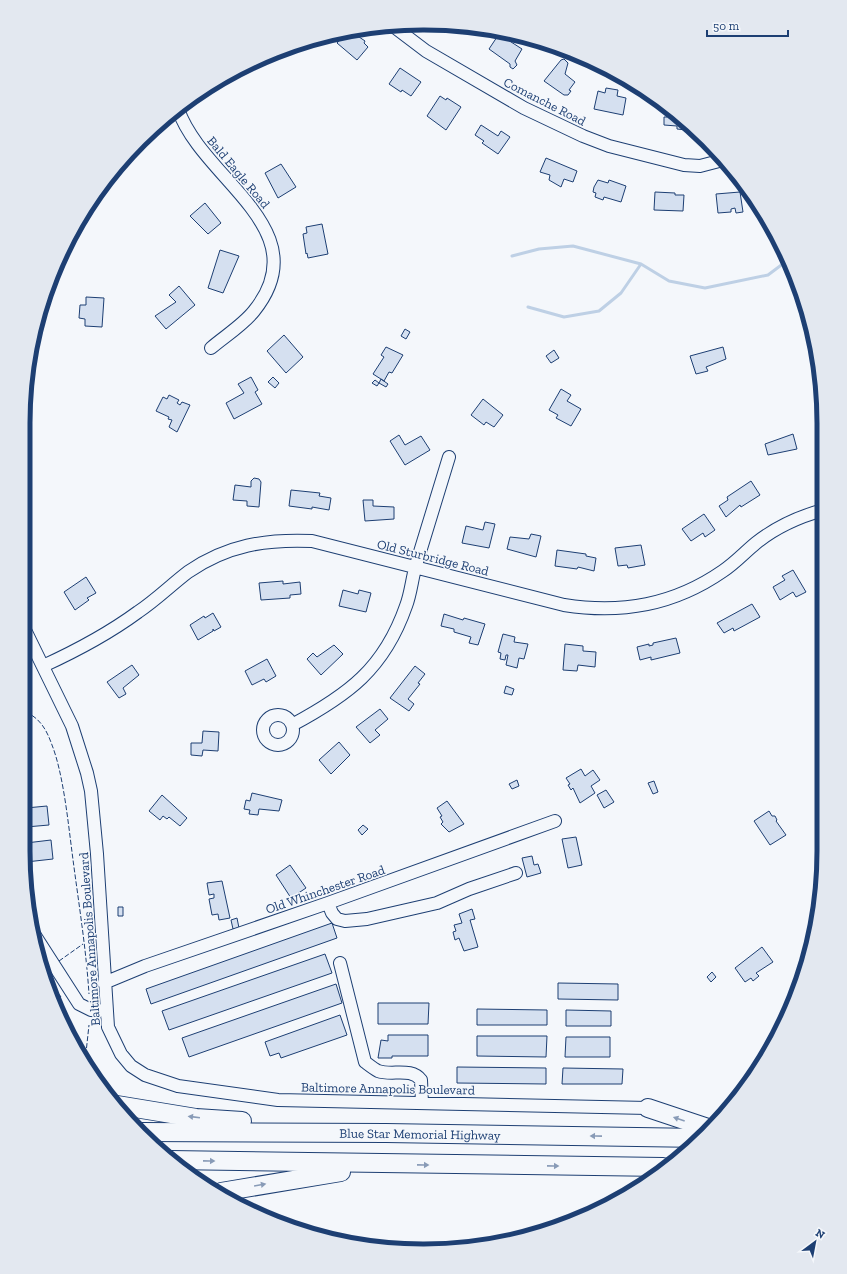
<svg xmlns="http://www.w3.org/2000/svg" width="847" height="1274" viewBox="0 0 847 1274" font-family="'Zilla Slab',serif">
<rect width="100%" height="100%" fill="#f4f7fb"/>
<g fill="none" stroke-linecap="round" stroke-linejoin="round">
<path stroke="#bed0e5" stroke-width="3" d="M512 256 539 249 573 246 641 264 669 281 705 288 768 275 788 260
M528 307 564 317 599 311 621 293 641 264"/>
</g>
<path fill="#d5e0f0" stroke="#1d3f73" d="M349 30 365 41 364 43 368 47 357 60 337 43Z
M501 31 511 35 508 40 522 49 515 61 517 65 513 69 510 67V64L489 49Z
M564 59 568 63 565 74 575 82 569 90 571 91 568 95H564L544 81 561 60Z
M400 68 421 82 411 96 402 90 401 92 389 84Z
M606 88 618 90 617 96 626 98 623 115 594 109 598 91 605 93Z
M440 96 446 100 447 98 461 107 446 130 427 116Z
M668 111H671L695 130H691V128L686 127V130L677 129V126L664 125V117H667Z
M481 125 498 136 501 131 510 137 498 154 482 143 484 141 475 135Z
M546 158 577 171 573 182 564 179 561 187 549 180 550 175 540 172Z
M281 164 296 187 278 198 265 173Z
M598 180 608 183 609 180 626 186 621 202 604 197 603 200 595 197 596 193 593 192 594 187Z
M655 192 675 193V195H684L683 211 654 210Z
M740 192 743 212 736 213 735 208 731 209V212L718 213 716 194Z
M205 203 221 223 208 234 190 216Z
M322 224 328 254 308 258 307 253 306 254 303 234 307 233 306 227Z
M220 250 239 256 223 293 208 288Z
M179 286 195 305 166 329 155 316 176 302 169 295Z
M86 297 104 298 102 327 85 326V319L79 318 80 305H86Z
M405 329 410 332 406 339 401 336Z
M284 335 303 357 286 373 267 351Z
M386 347 403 355 392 373 389 372 384 381 373 374 384 357 381 355Z
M723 347 726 359 706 367 708 371 696 374 690 356Z
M554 350 559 358 551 363 546 356Z
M251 377 258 390 255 392 262 404 234 419 226 403 244 393 238 384Z
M273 377 279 383 275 388 268 382Z
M381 379 388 384 386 387 379 383 377 386 372 383 375 380 379 383Z
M561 389 571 395 567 401 581 409 571 426 556 418 558 415 549 410Z
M169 395 179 400 177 403 180 405 182 402 190 405 177 432 169 427 172 420 168 419 169 417 156 411 163 397 167 399Z
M483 399 503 415 494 427 486 422 484 425 471 415Z
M793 434 797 449 768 455 765 444Z
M399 435 405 445 421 436 430 450 405 465 390 441Z
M254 478 259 479 261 482 259 507 247 506V501L233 500 235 485 251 487V481Z
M751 481 760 495 741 507 740 505 726 517 719 506 728 500 727 497Z
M291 490 320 493 319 496 331 498 329 510 312 507V509L289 506Z
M363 500H373V506L394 507V519L365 521Z
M704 514 715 530 705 537 703 533 691 541 682 529Z
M485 522 495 524 489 548 462 543 466 526 483 530Z
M531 534 541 536 536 557 507 549 510 537 529 539Z
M641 545 645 565 628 568 627 565 618 566 615 548Z
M557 550 586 554V556L596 558 594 571 578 567 577 569 555 566Z
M793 570 806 592 796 597 793 592 780 600 773 587 785 580 782 576Z
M86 577 96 593 87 598 89 600 75 610 64 592Z
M283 581V584L300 582 301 594 290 595V598L261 600 259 583Z
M343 590 358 594 359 590 371 593 366 612 339 606Z
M752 604 760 617 734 631 733 628 724 633 717 623Z
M213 613 221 627 214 631 213 629V631L198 640 190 625 204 616 205 618Z
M444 614 463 620 464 618 485 624 478 645 469 643 471 637 454 632V629L441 626Z
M503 634 515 637 514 642 528 644 524 659 519 658 517 668 506 665 508 655H506L505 660 500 659 501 653 498 652Z
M676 638 680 653 651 660V657L640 660 637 647 649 644V646L653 645V643Z
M565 644 583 646V651L596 652 595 667 578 665 577 671 563 670Z
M334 645 343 654 321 675 307 659 313 653 317 657Z
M267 659 276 676 266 682 264 679 252 685 245 671Z
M132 665 139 675 123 688 126 694 119 698 107 682Z
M415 666 425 674 418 683 420 684 408 699 414 704 409 711 390 698Z
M506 686 514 689 512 695 504 693Z
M380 709 388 719 375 730 380 735 370 743 356 727Z
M203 731 219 732 218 751 203 750 202 756 191 755V743H202Z
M339 742 350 755 331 774 319 760Z
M581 769 585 776 593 770 600 780 591 786 595 793 580 803 573 788 571 790 568 785 570 784 566 778Z
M517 780 519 786 512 789 509 784Z
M654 781 658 792 653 794 648 783Z
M606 790 614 802 604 808 597 795Z
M252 793 282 800 279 811 259 809 258 815 249 814 250 810 244 809 246 800 250 801Z
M162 795 187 818 180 826 169 817 167 819 163 816 160 820 149 811Z
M447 801 464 824 449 832 441 824 443 822 440 817 442 816 437 808Z
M47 806 49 825 26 827V808Z
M769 811 772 816H775L777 820 776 821 786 835 770 845 754 821Z
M363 825 368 829 362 835 358 830Z
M576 837 582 865 568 868 562 839Z
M51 840 53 859 26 862V843Z
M532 856 534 865 538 864 541 873 527 877 522 858Z
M290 865 306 888 291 898 276 875Z
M222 881 230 918 219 920 218 914 212 915 209 899 214 898V894L209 895 207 883Z
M118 907H123V916H118Z
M472 909 475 919 470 920 478 947 464 951 459 938 455 940 453 932 456 931 454 925 462 923 459 914Z
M237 918 239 928 233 929 231 920Z
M332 923 337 938 151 1004 146 989Z
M762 947 773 962 756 973 759 976 753 981 751 978 745 982 735 968Z
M325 954 332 973 169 1030 162 1011Z
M42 972 61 997 55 1001 44 979Z
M712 972 716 977 711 982 707 977Z
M558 983 618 984V1000L558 999Z
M336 984 342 1003 189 1057 182 1038Z
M378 1003H429L428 1024H378Z
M477 1009 547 1010V1025H477Z
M566 1010 611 1011V1026H566Z
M340 1015 347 1035 281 1058 279 1053 270 1056 265 1042Z
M388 1035H428V1056H392V1058H378L381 1040 388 1041Z
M477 1036H547L546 1057 477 1056Z
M566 1037H610V1057H565Z
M457 1067 546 1068V1084L457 1083Z
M563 1068 623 1069 622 1084H562Z"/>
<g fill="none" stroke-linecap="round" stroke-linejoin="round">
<g stroke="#1d3f73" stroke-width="14">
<path id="minor" d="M393 26 426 51 524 108 583 136 609 146 684 165 700 166 723 160
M178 109C202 180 320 229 254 311 243 325 225 336 211 348
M26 632 72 726 87 773 91 791 97 854 108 1027 121 1054 131 1066 145 1075 178 1086 278 1100 648 1108
M43 666C78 650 108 634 138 612 156 600 171 585 188 572 227 545 266 539 312 541L564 605C622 614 674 605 723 571 735 563 745 552 756 543 776 527 798 517 823 510
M263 730a15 15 0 1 1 30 0a15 15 0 1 1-30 0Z
M292 725C348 695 384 669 406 606 411 593 412 578 416 565 427 529 438 493 449 457
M328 903 332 913 337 919 345 921 367 919 437 903 469 889 516 873
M34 934 79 1004 91 1010 107 1011
M340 963 365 1062C369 1065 374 1069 378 1071 392 1076 411 1067 421 1080L422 1103
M104 983 145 966 328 903 555 821"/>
</g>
<g stroke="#1d3f73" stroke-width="20">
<g id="highway">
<path d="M117 1105 196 1118 242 1121"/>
<path d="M648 1108 711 1129"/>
<path id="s1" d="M139 1132 386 1133 701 1138"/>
<path d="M170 1160 663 1167"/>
<path d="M221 1192 341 1172"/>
</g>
</g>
<use href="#minor" stroke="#f4f7fb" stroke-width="12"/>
<use href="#highway" stroke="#f4f7fb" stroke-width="18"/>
<path stroke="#1d3f73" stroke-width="1" stroke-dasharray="5 2" stroke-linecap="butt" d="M26 712C41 719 47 731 52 745 63 773 68 821 72 852 78 899 86 947 89 994
M59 961 83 944
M85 1062 89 1025"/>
</g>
<defs><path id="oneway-solid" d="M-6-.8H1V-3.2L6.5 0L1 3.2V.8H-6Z"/></defs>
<g fill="#889bb7">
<use href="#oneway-solid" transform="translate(194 1117) rotate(-173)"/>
<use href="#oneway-solid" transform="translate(679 1119) rotate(-161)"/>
<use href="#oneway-solid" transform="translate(596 1136) rotate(-179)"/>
<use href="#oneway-solid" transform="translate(209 1161) rotate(1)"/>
<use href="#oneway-solid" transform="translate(423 1165) rotate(1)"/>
<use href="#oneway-solid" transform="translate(553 1166) rotate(1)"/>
<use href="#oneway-solid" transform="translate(260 1185) rotate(-10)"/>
</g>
<g text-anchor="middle" stroke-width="3" stroke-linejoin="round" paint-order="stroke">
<g font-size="13" fill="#1d3f73" stroke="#f4f7fb">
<text transform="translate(545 101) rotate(27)" y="5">Comanche Road</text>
<text transform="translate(239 172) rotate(50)" y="5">Bald Eagle Road</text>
<text transform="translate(433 557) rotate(14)" y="5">Old Sturbridge Road</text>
<text transform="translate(325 889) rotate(-19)" y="5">Old Whinchester Road</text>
<text transform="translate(89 939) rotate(-94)" y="5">Baltimore Annapolis Boulevard</text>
<text transform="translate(388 1088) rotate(1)" y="5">Baltimore Annapolis Boulevard</text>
<text dy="5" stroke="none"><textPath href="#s1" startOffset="281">Blue Star Memorial Highway</textPath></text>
</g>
</g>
<path d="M0 0H847V1274H0ZM423 30H424A393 393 0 0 1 817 423V851A393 393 0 0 1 424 1244H423A393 393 0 0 1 30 851V423A393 393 0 0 1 423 30Z" fill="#e3e8f0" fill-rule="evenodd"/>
<path fill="none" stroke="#1d3f73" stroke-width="5" d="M423 30H424A393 393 0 0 1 817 423V851A393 393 0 0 1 424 1244H423A393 393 0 0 1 30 851V423A393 393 0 0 1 423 30Z"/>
<g transform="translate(815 1242) rotate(32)" stroke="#f4f7fb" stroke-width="3" paint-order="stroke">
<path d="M0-3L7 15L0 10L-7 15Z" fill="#1d3f73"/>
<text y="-6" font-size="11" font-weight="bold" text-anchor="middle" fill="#1d3f73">N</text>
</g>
<path d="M707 30v6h81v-6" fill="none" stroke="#1d3f73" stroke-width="2"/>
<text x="713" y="30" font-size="12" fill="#1d3f73" stroke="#f4f7fb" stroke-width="3" paint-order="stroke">50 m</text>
</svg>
